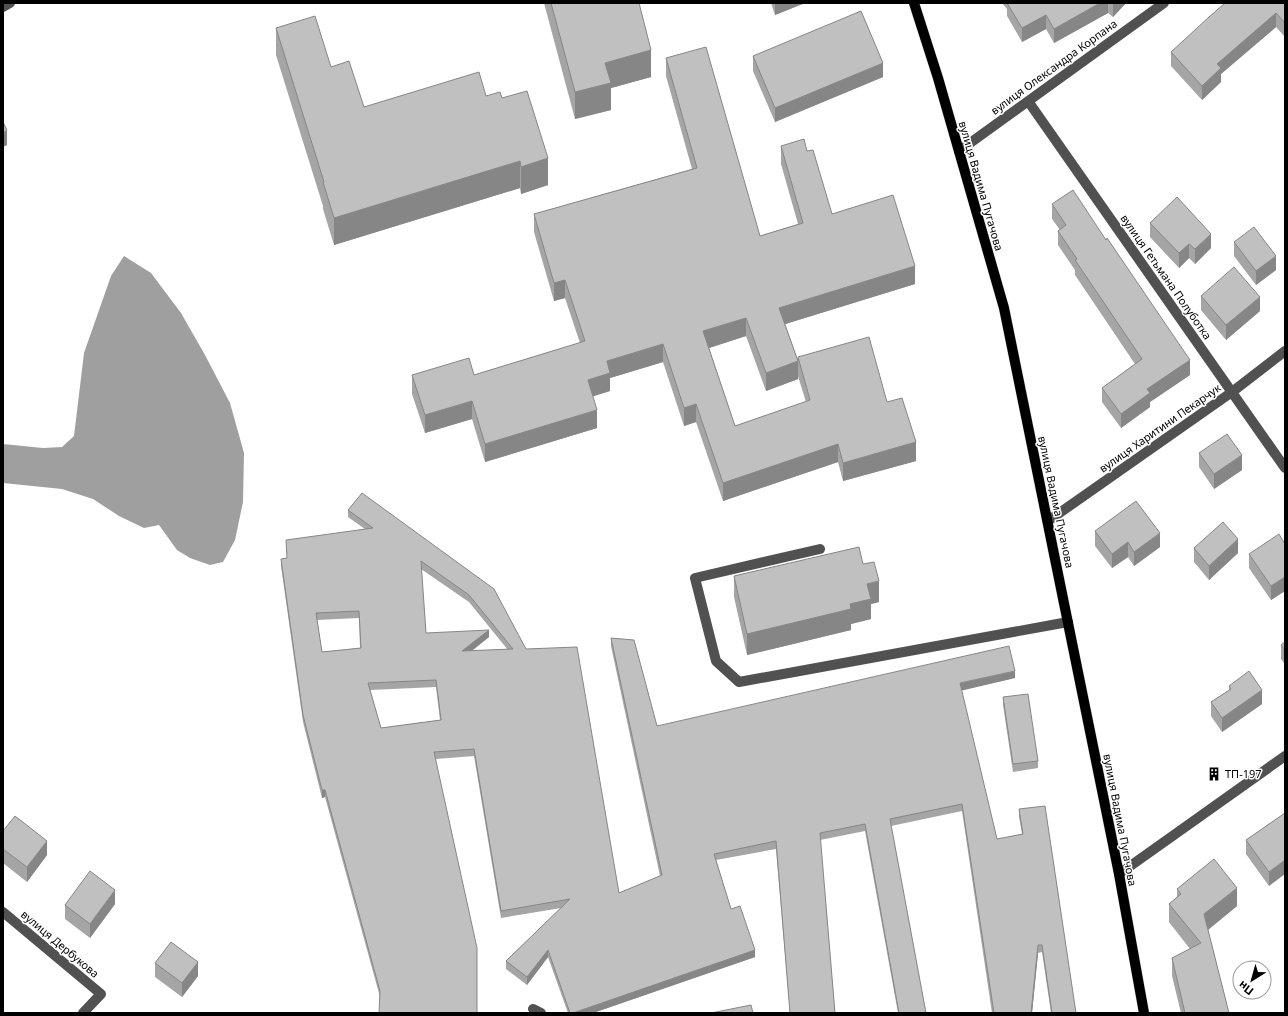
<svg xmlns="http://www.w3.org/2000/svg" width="1288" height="1016" viewBox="0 0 1288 1016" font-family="'Noto Sans',sans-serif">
<rect width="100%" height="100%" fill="#fff"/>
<path fill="#9f9f9f" d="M124 256 151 273 181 313 205 355 230 403 244 453 243 502 235 540 223 562 210 565 190 558 177 550 159 525 144 528 119 516 93 499 62 489 3 483V444L43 448 62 447 74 436 84 353 111 276Z"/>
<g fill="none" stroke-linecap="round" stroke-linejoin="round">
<g stroke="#dbdbdb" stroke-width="11">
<path id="major" d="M914 3 938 78 1004 308 1119 874 1144 1013"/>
</g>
<path stroke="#515151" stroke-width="10" d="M3 7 10 3
M1028 101 1285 468
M959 151 1164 3
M1048 521 1232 392 1285 351
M820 549 695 578 716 661 739 682 1068 622
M1119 874 1285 756
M3 912 101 994 83 1013
M533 1009 541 1013"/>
<use href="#major" stroke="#000" stroke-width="10"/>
</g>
<path fill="#a5a5a5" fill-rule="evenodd" d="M544 3H639L651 77 611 88V110L575 119Z
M771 3H805L775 15Z
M1002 3H1126L1113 17 1108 13 1054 43 1046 29 1022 42 1007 16V9Z
M1285 3V37L1276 27 1221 74V82L1202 100 1171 66V52Z
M276 28 331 67 364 107 486 96 502 98 548 185 521 194 520 188 334 245 323 209V206L276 55Z
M753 56 883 77 775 122 753 71Z
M666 58 760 236 798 224 781 164V146L807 151 832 214 915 284 785 324 798 361V357L887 402 916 461 843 481 838 462 723 501 696 422 684 426 663 362 610 378V391L593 396 597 428 485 462 472 419 425 433 412 394V375H474L580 343 565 298 554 301 534 232V214L692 169 666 76ZM746 336 766 391 798 379V376L806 402 735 426 709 348Z
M1052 204 1190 375 1150 402V407L1121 428 1102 402V388L1135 364 1075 275V270L1058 245V231L1060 230 1052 219Z
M1150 223 1211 248 1195 264 1189 258 1179 268 1150 237Z
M1234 242 1276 270 1256 285 1234 256Z
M1201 296 1260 311 1226 340 1201 310Z
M1199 453 1242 470 1214 489 1199 467Z
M348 510 494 589 619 893 660 876 611 646V638L657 726 1015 678 961 690 997 839 1022 834 1019 817V809L1076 1013H1051L1042 952 1038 953 1032 1013H992L962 811 891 826 926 1013H898L865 831 820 840 835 1013H790L776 849 716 860 731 909 755 957 593 1013H568L548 957 527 985 506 969V961L561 908 501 918 474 756 436 759 380 997 325 797 322 798 303 722 281 566V559L286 558 365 529 348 517ZM421 569 469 602 508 650 472 651 489 637 426 633ZM359 618 360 648 322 652 317 620ZM436 687 440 720 381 728 370 690Z
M1095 531 1160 547 1134 566 1128 557 1112 568 1095 546Z
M1285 544V591L1271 600 1249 568V554Z
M1194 548 1238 553 1209 580 1194 562Z
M863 564 879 602 871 604V619L851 624V630L747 655 734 597V576Z
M1285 642V664L1281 659V645Z
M1229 686 1262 704 1222 732 1211 716V702L1229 690Z
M1003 697 1038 761V768L1013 772 1003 705Z
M1285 813 1269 886 1246 854V840Z
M3 831 47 855 27 882 3 863Z
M1177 889 1237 906 1208 930 1229 1013H1181L1172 976V958L1190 949 1169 922V904L1177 897Z
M115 904 90 938 65 919V905Z
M155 963 198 976 182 997 155 977Z"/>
<path fill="#868686" d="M775 3H805L775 15Z
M1100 3H1108V13L1054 43V29Z
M1113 3H1126L1113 17Z
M1276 13V27L1221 74V82L1202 100V86L1217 64Z
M1046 15V29L1022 42V28Z
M651 50V77L611 88V110L575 119V92L605 63Z
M883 63V77L775 122V108Z
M7 130V145L3 147V133Z
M548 158V185L521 194V167Z
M520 161V188L334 245V218Z
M1211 234V248L1195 264V249Z
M1189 244V258L1179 268V253Z
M1276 256V270L1256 285V271Z
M915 266V284L779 326V308Z
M565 280V298L554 301V283Z
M1260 297V311L1226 340V325Z
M746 318V336L703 350V331Z
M663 344V362L610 378V391L588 398V380L607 361Z
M1190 360V375L1150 402V407L1121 428V414L1147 389Z
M798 361V379L766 391V373Z
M472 401V419L425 433V415Z
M696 404V422L684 426V408Z
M597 410V428L485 462V444Z
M916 442V461L843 481V463Z
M838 444V462L723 501V483Z
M1242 455V470L1214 489V474Z
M1160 533V547L1134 566V552Z
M1238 539V553L1209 580V566Z
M1128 542V557L1112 568V554Z
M1285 577V591L1271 600V586Z
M879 581V602L871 604V619L851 624V630L747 655V634L850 604 867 584Z
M489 630V637L462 658V651Z
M1015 671V678L960 691V683Z
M1262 690V704L1222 732V718Z
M322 790H325V797L322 798Z
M47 841V855L27 882V867Z
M1285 860V874L1269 886V872Z
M1237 888V906L1204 933V914Z
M115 890V904L90 938V924Z
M1038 945V953L1032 1013H1031Z
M548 950V957L527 985V977Z
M755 950V957L593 1013H573Z
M198 962V976L182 997V983Z"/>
<path fill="#c0c0c0" stroke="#868686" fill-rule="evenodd" d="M551 3H639L651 50 605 63 611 83 575 92Z
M1007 3H1100L1054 29 1046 15 1022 28Z
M1225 3H1285V23L1276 13 1217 64 1221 68 1202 86 1171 52 1209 17Z
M861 11 883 63 775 108 753 56Z
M315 16 331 67 349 61 364 107 479 72 486 96 500 92 502 98 527 91 548 158 521 167 520 161 334 218 323 182H324L276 28Z
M706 47 760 236 803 223 781 146 804 139 807 151 813 150 832 214 893 195 915 266 779 308 798 361 766 373 746 318 703 331 735 426 810 400 798 357 869 337 887 402 902 398 916 442 843 463 838 444 723 483 696 404 684 408 663 344 607 361 610 373 588 380 597 410 485 444 472 401 425 415 412 375 469 358 474 375 585 341 565 280 554 283 534 214 697 168 666 58Z
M3 122 7 130 3 133Z
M1073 190 1106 240 1107 238 1190 360 1147 389 1150 393 1121 414 1102 388 1142 359 1075 260 1077 259 1058 231 1066 225 1052 204Z
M1177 197 1211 234 1195 249 1189 244 1179 253 1150 223Z
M1254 227 1276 256 1256 271 1234 242Z
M1234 267 1260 297 1226 325 1201 296Z
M1227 434 1242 455 1214 474 1199 453Z
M362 493 494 589 526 649 577 647 619 893 662 875 611 638 634 640 657 726 1009 646 1015 671 960 683 997 839 1023 834 1019 809 1045 806 1076 1013H1052L1042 945H1038L1031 1013H994L962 804 890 819 926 1013H899L865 824 820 833 835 1013H790L776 841 714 854 731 909 740 906 755 950 573 1013H570L548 950 527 977 506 961 570 899 501 911 474 749 434 752 477 948V1013H379L380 991 325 790H322L303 715 281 559 287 558 286 540 373 528 348 510ZM421 561 469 595 513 649 462 651 489 630 426 633ZM359 611 361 648 322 652 316 613ZM436 680 441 720 381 728 368 683Z
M1136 501 1160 533 1134 552 1128 542 1112 554 1095 531Z
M1223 522 1238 539 1209 566 1194 548Z
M1279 534 1285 544V577L1271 586 1249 554Z
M859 547 863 564 874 562 879 581 867 584 871 599 850 604 851 609 747 634 734 576Z
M1285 642V650L1281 645Z
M1249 671 1262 690 1222 718 1211 702 1231 689 1229 686Z
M1028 694 1038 761 1013 764 1003 697Z
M1285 813V860L1269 872 1246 840Z
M15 816 47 841 27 867 3 849V831Z
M1214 859 1237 888 1204 914 1229 1013H1185L1172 958 1201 943 1169 904 1181 894 1177 889Z
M90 871 115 890 90 924 65 905Z
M171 942 198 962 182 983 155 963Z
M751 1005 753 1013H711Z"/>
<defs>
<g id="building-bare" transform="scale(1.08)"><path d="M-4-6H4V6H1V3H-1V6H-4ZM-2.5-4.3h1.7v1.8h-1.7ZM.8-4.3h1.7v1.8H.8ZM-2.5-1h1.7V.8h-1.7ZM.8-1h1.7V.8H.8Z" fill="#000" stroke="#fff" stroke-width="2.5" paint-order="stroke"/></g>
</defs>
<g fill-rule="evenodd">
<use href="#building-bare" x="1214" y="774"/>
</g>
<g text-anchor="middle" stroke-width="3" stroke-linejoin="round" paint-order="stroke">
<g font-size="11" fill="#000" stroke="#fff">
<text transform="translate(1054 67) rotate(-36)" y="4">вулиця Олександра Корпана</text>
<text transform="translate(981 186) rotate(74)" y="4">вулиця Вадима Пугачова</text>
<text transform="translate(1166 277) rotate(55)" y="4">вулиця Гетьмана Полуботка</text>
<text transform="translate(1160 428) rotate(-35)" y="4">вулиця Харитини Пекарчук</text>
<text transform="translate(1056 502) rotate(78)" y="4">вулиця Вадима Пугачова</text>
<text transform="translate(1120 820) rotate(79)" y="4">вулиця Вадима Пугачова</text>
<text transform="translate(60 944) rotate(40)" y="4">вулиця Дербукова</text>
</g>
<g font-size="11" fill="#000" stroke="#fff" text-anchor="start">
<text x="1225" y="778">ТП-197</text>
</g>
</g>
<rect width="1288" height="1016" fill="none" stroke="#000000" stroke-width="8"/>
<g transform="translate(1252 980) rotate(217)"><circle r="19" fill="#ffffff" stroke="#999999"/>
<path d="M0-3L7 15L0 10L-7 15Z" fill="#000000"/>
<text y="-6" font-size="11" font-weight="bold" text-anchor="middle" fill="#000000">Пн</text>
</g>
</svg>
